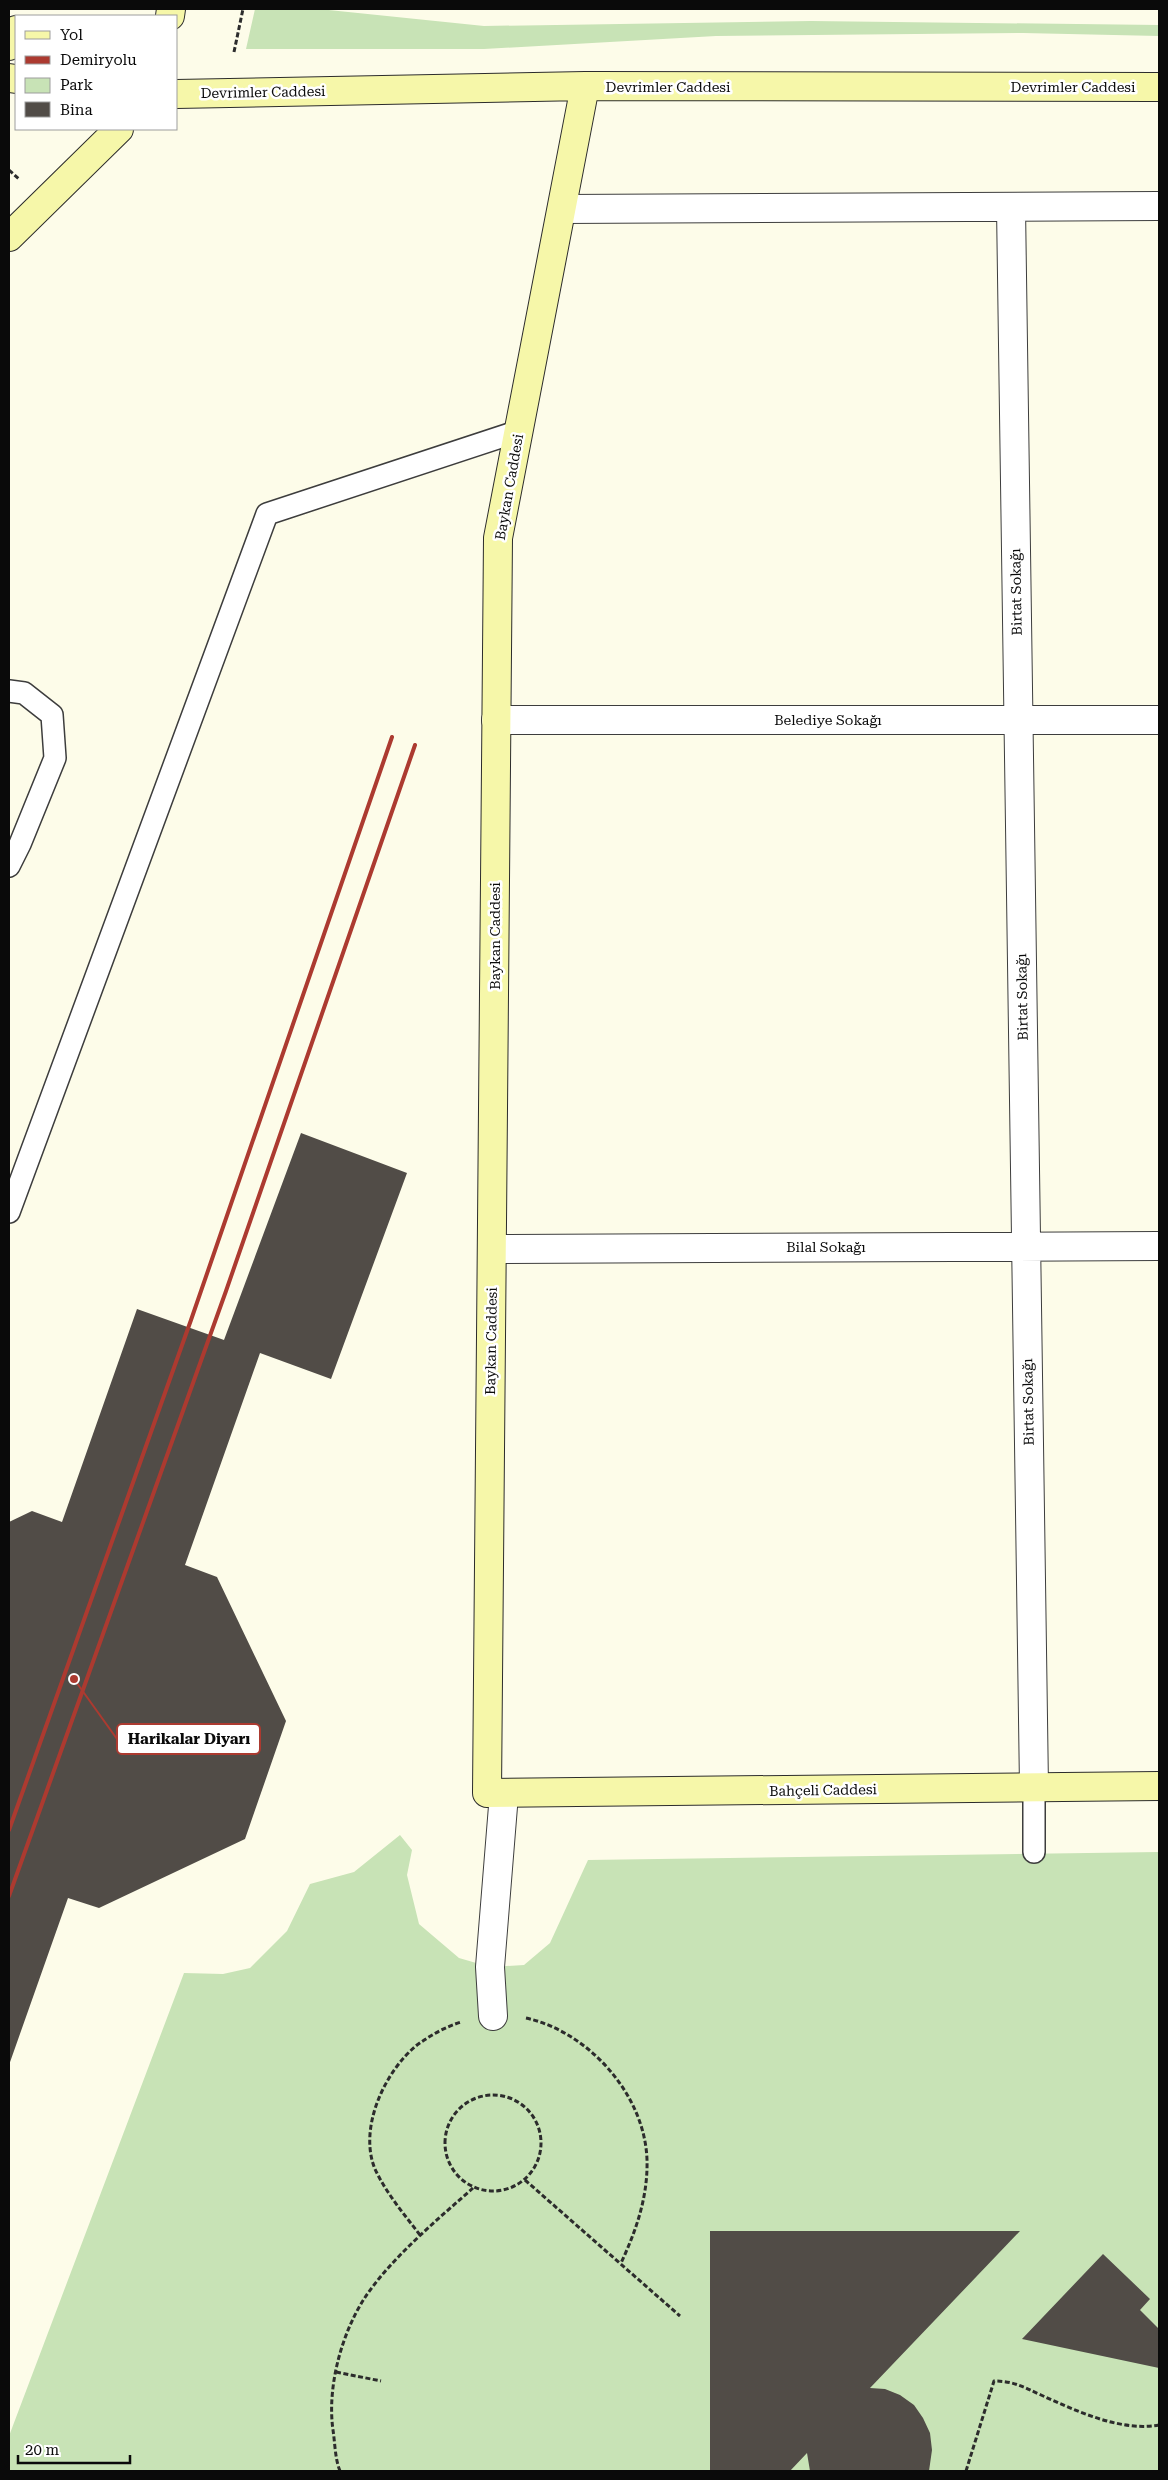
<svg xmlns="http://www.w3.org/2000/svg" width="1168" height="2480" viewBox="0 0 1168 2480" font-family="'Roboto Serif',serif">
<rect width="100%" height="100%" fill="#fdfce9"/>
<path fill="#c8e3b6" d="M255 9H319L484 26 811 21 1159 25V36L1023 33 716 36 484 49H246Z
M400 1835 412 1850 407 1875 419 1924 459 1958 490 1967 524 1965 550 1943 588 1860 1159 1852V2471H9V2436L184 1973 223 1974 250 1968 287 1931 310 1884 354 1872Z"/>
<path fill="#514c47" d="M301 1133 407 1173 331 1379 260 1353 185 1565 217 1577 286 1721 245 1839 99 1908 68 1898 9 2065V1522L32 1511 62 1522 137 1309 224 1340Z
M710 2231H1020L870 2388 885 2389 900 2395 914 2405 923 2418 930 2433 932 2450 929 2471H810L807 2453 790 2471H710Z
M1103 2254 1150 2299 1140 2310 1159 2329V2368L1022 2339Z"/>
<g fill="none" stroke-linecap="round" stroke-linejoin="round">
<g stroke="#3d3d3d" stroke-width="24">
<path id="lane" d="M9 691 24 693 52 715 55 758 20 844 9 866
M9 1212 267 514 519 431
M1034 1787V1852"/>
</g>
<g stroke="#3d3d3d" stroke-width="30">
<path id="street" d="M1011 207 1034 1787
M562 209 1159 206
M496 720H1159
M492 1249 1159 1246
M493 2016 490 1967 504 1794"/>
</g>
<g stroke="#2c2c2c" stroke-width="30">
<path id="secondary" d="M170 16 171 9
M9 46 16 30
M9 78 16 79
M585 86 498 538 487 1793 1159 1786
M176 94 585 86 1159 87
M9 237 119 129"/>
</g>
<path stroke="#2c2c2c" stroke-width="3" stroke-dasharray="5 2.5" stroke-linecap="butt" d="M234 52 243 9
M9 170 19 179
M526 2018C589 2032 645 2095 647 2160 648 2197 636 2231 621 2263
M445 2143a48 48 0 1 1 96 0a48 48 0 1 1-96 0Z
M525 2180 680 2316
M420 2235C404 2214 386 2193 375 2169 358 2128 385 2071 417 2045 431 2035 445 2027 461 2022
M336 2372 381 2381
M340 2471C335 2459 335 2443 333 2430 327 2388 341 2335 364 2299 390 2259 437 2220 473 2188
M966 2471 994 2381C1014 2381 1023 2387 1041 2395 1076 2411 1121 2432 1159 2425"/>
<use href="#lane" stroke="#fff" stroke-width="21"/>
<use href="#street" stroke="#fff" stroke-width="28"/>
<use href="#secondary" stroke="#f6f7a9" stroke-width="28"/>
<path stroke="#ac3a30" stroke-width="4" d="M9 1830 191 1320 392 737
M9 1896 226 1291 415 745"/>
</g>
<g text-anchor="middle" stroke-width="5" stroke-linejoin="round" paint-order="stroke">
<g font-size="14" fill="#0a0a0a" stroke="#fff">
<text x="668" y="92">Devrimler Caddesi</text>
<text x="1073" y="92">Devrimler Caddesi</text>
<text transform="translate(263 92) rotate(-1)" y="5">Devrimler Caddesi</text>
<text transform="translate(509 487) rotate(-80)" y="5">Baykan Caddesi</text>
<text transform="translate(1016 592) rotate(-91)" y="5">Birtat Sokağı</text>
<text x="828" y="725">Belediye Sokağı</text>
<text transform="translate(495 936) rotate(-90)" y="5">Baykan Caddesi</text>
<text transform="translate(1022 997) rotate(-91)" y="5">Birtat Sokağı</text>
<text x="826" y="1252">Bilal Sokağı</text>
<text transform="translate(491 1341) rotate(-89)" y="5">Baykan Caddesi</text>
<text transform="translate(1028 1402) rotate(-91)" y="5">Birtat Sokağı</text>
<text transform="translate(823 1790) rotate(-1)" y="5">Bahçeli Caddesi</text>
</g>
</g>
<path fill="none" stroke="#ac3a30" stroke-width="2" d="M74 1679L117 1739"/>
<circle fill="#ac3a30" stroke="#fff" stroke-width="2" cx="74" cy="1679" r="5"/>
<rect fill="#fff" stroke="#ac3a30" stroke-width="2" x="117" y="1724" width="143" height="30" rx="5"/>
<g font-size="15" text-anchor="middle" font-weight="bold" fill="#0a0a0a">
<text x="189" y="1744">Harikalar Diyarı</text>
</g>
<rect width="1168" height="2480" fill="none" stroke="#0a0a0a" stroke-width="20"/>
<rect x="15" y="15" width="162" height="115" fill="#ffffff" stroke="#9d9d9d"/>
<rect x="25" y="31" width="25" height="8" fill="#f6f7a9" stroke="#9d9d9d"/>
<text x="60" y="40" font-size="15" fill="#0a0a0a">Yol</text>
<rect x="25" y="56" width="25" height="8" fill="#ac3a30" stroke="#9d9d9d"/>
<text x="60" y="65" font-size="15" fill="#0a0a0a">Demiryolu</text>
<rect x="25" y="78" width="25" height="15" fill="#c8e3b6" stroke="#9d9d9d"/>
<text x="60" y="90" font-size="15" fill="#0a0a0a">Park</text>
<rect x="25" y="102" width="25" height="15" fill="#514c47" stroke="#9d9d9d"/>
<text x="60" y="115" font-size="15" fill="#0a0a0a">Bina</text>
<path d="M18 2455v8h112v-8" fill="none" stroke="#0a0a0a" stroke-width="2.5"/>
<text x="25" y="2455" font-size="15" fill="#0a0a0a" stroke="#ffffff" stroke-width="4" paint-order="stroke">20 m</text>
</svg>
